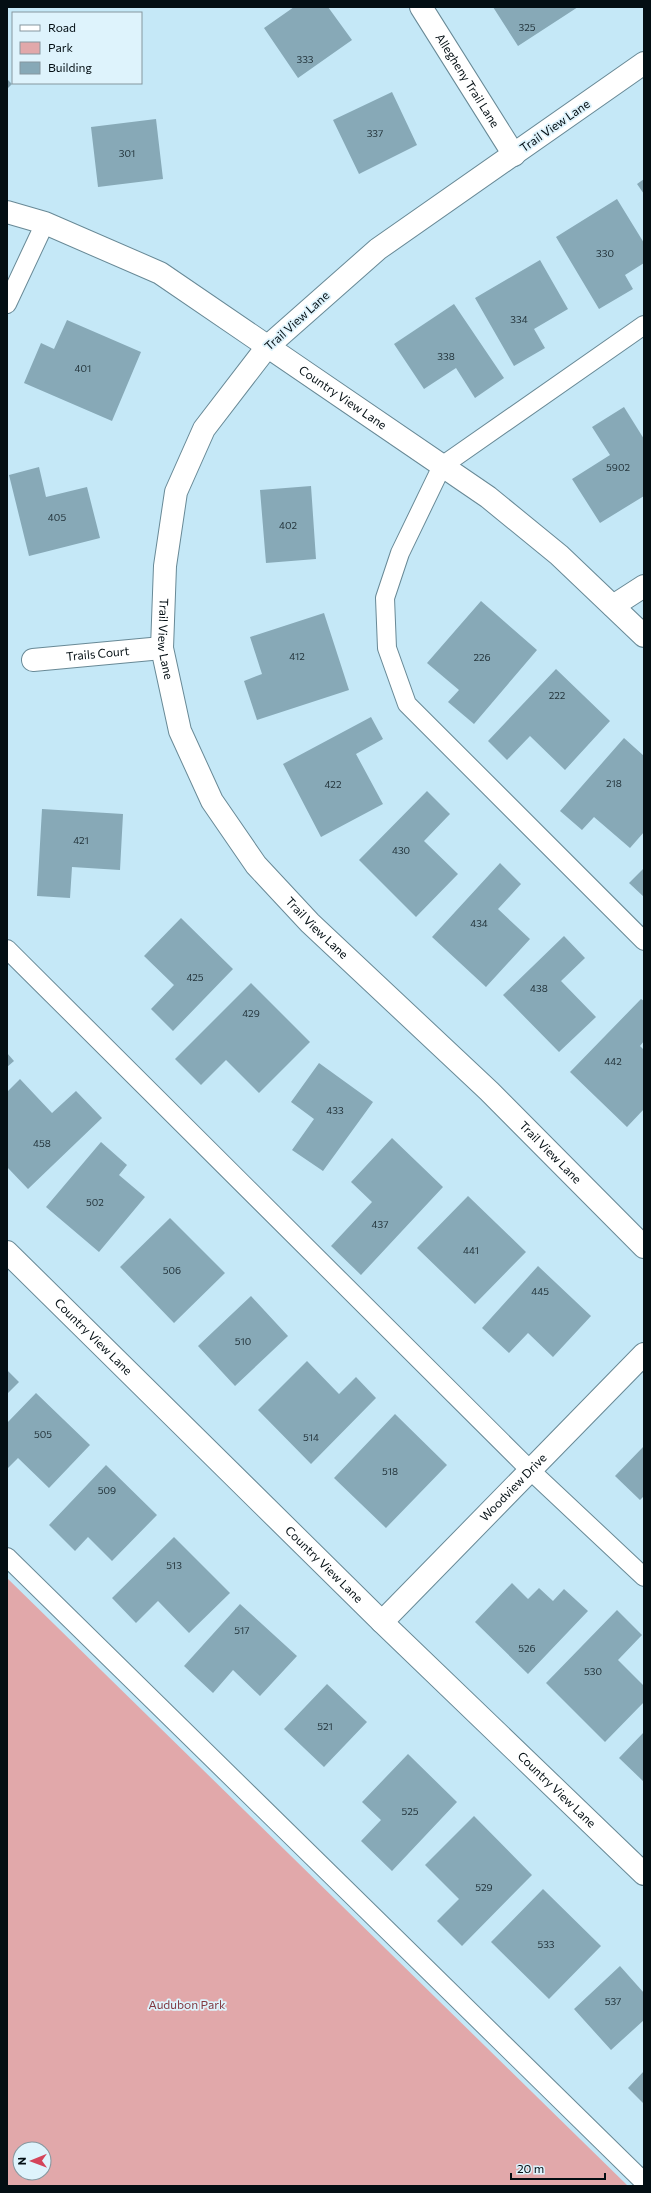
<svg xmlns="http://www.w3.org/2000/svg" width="651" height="2193" viewBox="0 0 651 2193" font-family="Commissioner,sans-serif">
<rect width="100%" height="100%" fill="#c5e8f7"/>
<path fill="#e1a8aa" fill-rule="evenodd" d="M7 1578 628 2186H7ZM20 2149H44V2173H20Z"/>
<path fill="#87a9b7" d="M294 7H328L352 40 298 78 264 28Z
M493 7H578L518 46Z
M7 79 12 84 7 89Z
M392 92 417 145 359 174 333 120Z
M156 119 163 179 98 187 91 127Z
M644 179V194L637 184Z
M617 199 644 243V263L625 275 633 289 599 309 556 237Z
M540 260 568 309 534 329 545 348 514 366 475 298Z
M454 304 504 378 475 398 456 368 424 389 394 344Z
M67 320 141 352 112 421 24 383 41 343 54 349Z
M624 407 644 439V496L600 523 572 479 610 455 592 427Z
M39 467 46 497 87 487 100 538 29 556 9 475Z
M311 486 316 559 266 563 260 490Z
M481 601 537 650 474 724 448 702 459 690 427 663Z
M324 613 349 690 257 720 244 681 262 674 250 637Z
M556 669 610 721 565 770 530 736 507 760 488 741Z
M371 717 383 739 356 754 383 804 321 837 283 764Z
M624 738 644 756V832L630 848 594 817 582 830 560 811Z
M427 791 450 814 424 841 458 874 416 917 359 860Z
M42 809 123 814 120 870 72 867 70 898 37 896Z
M500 863 521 884 498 909 530 939 486 987 432 937Z
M644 868V897L629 883Z
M181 918 233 969 173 1031 151 1009 174 985 144 956Z
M564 936 585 958 561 981 596 1017 559 1052 503 995Z
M251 983 310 1042 259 1093 226 1060 201 1085 175 1059Z
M641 999 644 1001V1041L640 1046 644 1050V1109L627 1127 570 1072Z
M7 1053 14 1061 7 1067Z
M319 1063 373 1102 323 1171 292 1150 314 1119 291 1102Z
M20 1079 52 1113 76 1091 102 1118 28 1189 7 1167V1092Z
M392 1138 443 1187 361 1275 331 1246 372 1202 351 1182Z
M101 1142 127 1165 119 1175 145 1197 99 1252 46 1207Z
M468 1196 526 1252 475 1304 417 1248Z
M170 1218 225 1273 174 1323 120 1267Z
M538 1266 591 1316 553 1357 528 1333 509 1353 482 1328Z
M251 1296 288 1336 235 1386 198 1346Z
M307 1361 339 1394 356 1377 376 1398 311 1464 258 1410Z
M7 1370 19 1382 7 1394Z
M36 1393 90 1445 49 1488 18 1458 7 1469V1423Z
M395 1414 447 1465 386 1528 334 1478Z
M644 1446V1496L640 1500 615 1476Z
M106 1465 157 1515 112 1561 88 1537 75 1551 49 1525Z
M174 1537 230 1593 189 1633 158 1601 136 1623 112 1598Z
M512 1583 528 1599 539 1588 553 1601 564 1589 588 1611 528 1674 475 1622Z
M240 1604 297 1656 260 1696 233 1670 213 1693 184 1666Z
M617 1610 642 1635 618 1660 644 1686V1702L605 1742 546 1683Z
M327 1684 367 1722 324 1767 284 1729Z
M644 1732V1782L619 1758Z
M408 1754 457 1802 392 1871 361 1841 381 1820 362 1802Z
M474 1816 532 1875 462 1946 437 1921 459 1899 425 1865Z
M543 1889 601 1946 549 1999 491 1942Z
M620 1966 644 1993V2020L611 2050 574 2009Z
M644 2071V2104L628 2088Z"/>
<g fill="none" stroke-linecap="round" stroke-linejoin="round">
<g stroke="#688996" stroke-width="20">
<path id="lane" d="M7 304 45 223
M644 325 442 466 400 553 385 598 387 648 407 704 644 941
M7 949 530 1470 644 1577
M7 1557 644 2182"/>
</g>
<g stroke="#688996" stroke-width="24">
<g id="street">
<path id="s1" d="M421 7 514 155"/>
<path id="s2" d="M644 63 378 249 267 347 204 429 176 492 165 566 162 648 180 731 212 801 256 865 310 923 489 1091 644 1247"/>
<path id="s3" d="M7 212 45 223 160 273 488 497 559 555 644 636"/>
<path d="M613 606 644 586"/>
<path id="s4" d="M33 660 162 648"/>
<path id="s5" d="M7 1252 382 1622 644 1874"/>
<path id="s6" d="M382 1622 644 1354"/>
</g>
</g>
<use href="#lane" stroke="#fff" stroke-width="18"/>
<use href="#street" stroke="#fff" stroke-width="22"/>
</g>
<g text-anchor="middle" stroke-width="3.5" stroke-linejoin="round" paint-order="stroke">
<g font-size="10" fill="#24353c">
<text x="527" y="31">325</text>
<text x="305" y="63">333</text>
<text x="375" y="137">337</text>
<text x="127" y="157">301</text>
<text x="605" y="257">330</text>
<text x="519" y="323">334</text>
<text x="446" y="360">338</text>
<text x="83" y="372">401</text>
<text x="618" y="471">5902</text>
<text x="57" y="521">405</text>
<text x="288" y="529">402</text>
<text x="297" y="660">412</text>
<text x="482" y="661">226</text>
<text x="557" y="699">222</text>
<text x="614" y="787">218</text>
<text x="333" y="788">422</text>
<text x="81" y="844">421</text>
<text x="401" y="854">430</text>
<text x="479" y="927">434</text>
<text x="195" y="981">425</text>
<text x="539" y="992">438</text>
<text x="251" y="1017">429</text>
<text x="613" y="1065">442</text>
<text x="335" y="1114">433</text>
<text x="42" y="1147">458</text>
<text x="95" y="1206">502</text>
<text x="380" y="1228">437</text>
<text x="471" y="1254">441</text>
<text x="172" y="1274">506</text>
<text x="540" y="1295">445</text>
<text x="243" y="1345">510</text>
<text x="43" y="1438">505</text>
<text x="311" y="1441">514</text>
<text x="390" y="1475">518</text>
<text x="107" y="1494">509</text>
<text x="174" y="1569">513</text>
<text x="242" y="1634">517</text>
<text x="527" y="1652">526</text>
<text x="593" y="1675">530</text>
<text x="325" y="1730">521</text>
<text x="410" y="1815">525</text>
<text x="484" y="1891">529</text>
<text x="546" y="1948">533</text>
<text x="613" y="2005">537</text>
</g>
<g font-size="12" fill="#030e13" stroke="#def3fc">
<text dy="4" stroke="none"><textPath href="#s1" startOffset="87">Allegheny Trail Lane</textPath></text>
<text transform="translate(555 126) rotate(-35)" y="4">Trail View Lane</text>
<text transform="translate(297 321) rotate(-42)" y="4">Trail View Lane</text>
<text dy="4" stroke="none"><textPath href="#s3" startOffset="386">Country View Lane</textPath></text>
<text dy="4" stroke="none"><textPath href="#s2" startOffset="793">Trail View Lane</textPath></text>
<text dy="4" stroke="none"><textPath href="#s4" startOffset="65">Trails Court</textPath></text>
<text dy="4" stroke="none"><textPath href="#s2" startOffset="1129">Trail View Lane</textPath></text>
<text dy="4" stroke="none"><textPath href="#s2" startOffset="1453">Trail View Lane</textPath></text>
<text dy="4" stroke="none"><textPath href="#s5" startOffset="121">Country View Lane</textPath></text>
<text dy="4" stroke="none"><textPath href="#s6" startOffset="188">Woodview Drive</textPath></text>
<text dy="4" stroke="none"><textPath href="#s5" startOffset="445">Country View Lane</textPath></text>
<text dy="4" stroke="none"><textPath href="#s5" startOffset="769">Country View Lane</textPath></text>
</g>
<g font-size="12" fill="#813941" stroke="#def3fc">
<text x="187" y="2009">Audubon Park</text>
</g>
</g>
<rect width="651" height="2193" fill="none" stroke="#030e13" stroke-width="16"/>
<rect x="12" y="12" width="130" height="72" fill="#def3fc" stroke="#86979f"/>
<rect x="20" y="25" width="20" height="6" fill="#ffffff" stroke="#86979f"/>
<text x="48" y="32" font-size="12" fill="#030e13">Road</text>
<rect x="20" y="42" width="20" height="12" fill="#e1a8aa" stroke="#86979f"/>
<text x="48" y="52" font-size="12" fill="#030e13">Park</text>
<rect x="20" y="62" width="20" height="12" fill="#87a9b7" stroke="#86979f"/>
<text x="48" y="72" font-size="12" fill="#030e13">Building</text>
<g transform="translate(32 2161) rotate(269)"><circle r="19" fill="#def3fc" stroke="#86979f"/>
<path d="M0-3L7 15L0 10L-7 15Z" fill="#d4445a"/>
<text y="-6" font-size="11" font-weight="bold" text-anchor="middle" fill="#030e13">N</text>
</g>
<path d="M511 2173v6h94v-6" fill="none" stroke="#030e13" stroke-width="2"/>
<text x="517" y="2173" font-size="12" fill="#030e13" stroke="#def3fc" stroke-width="3" paint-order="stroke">20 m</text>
</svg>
